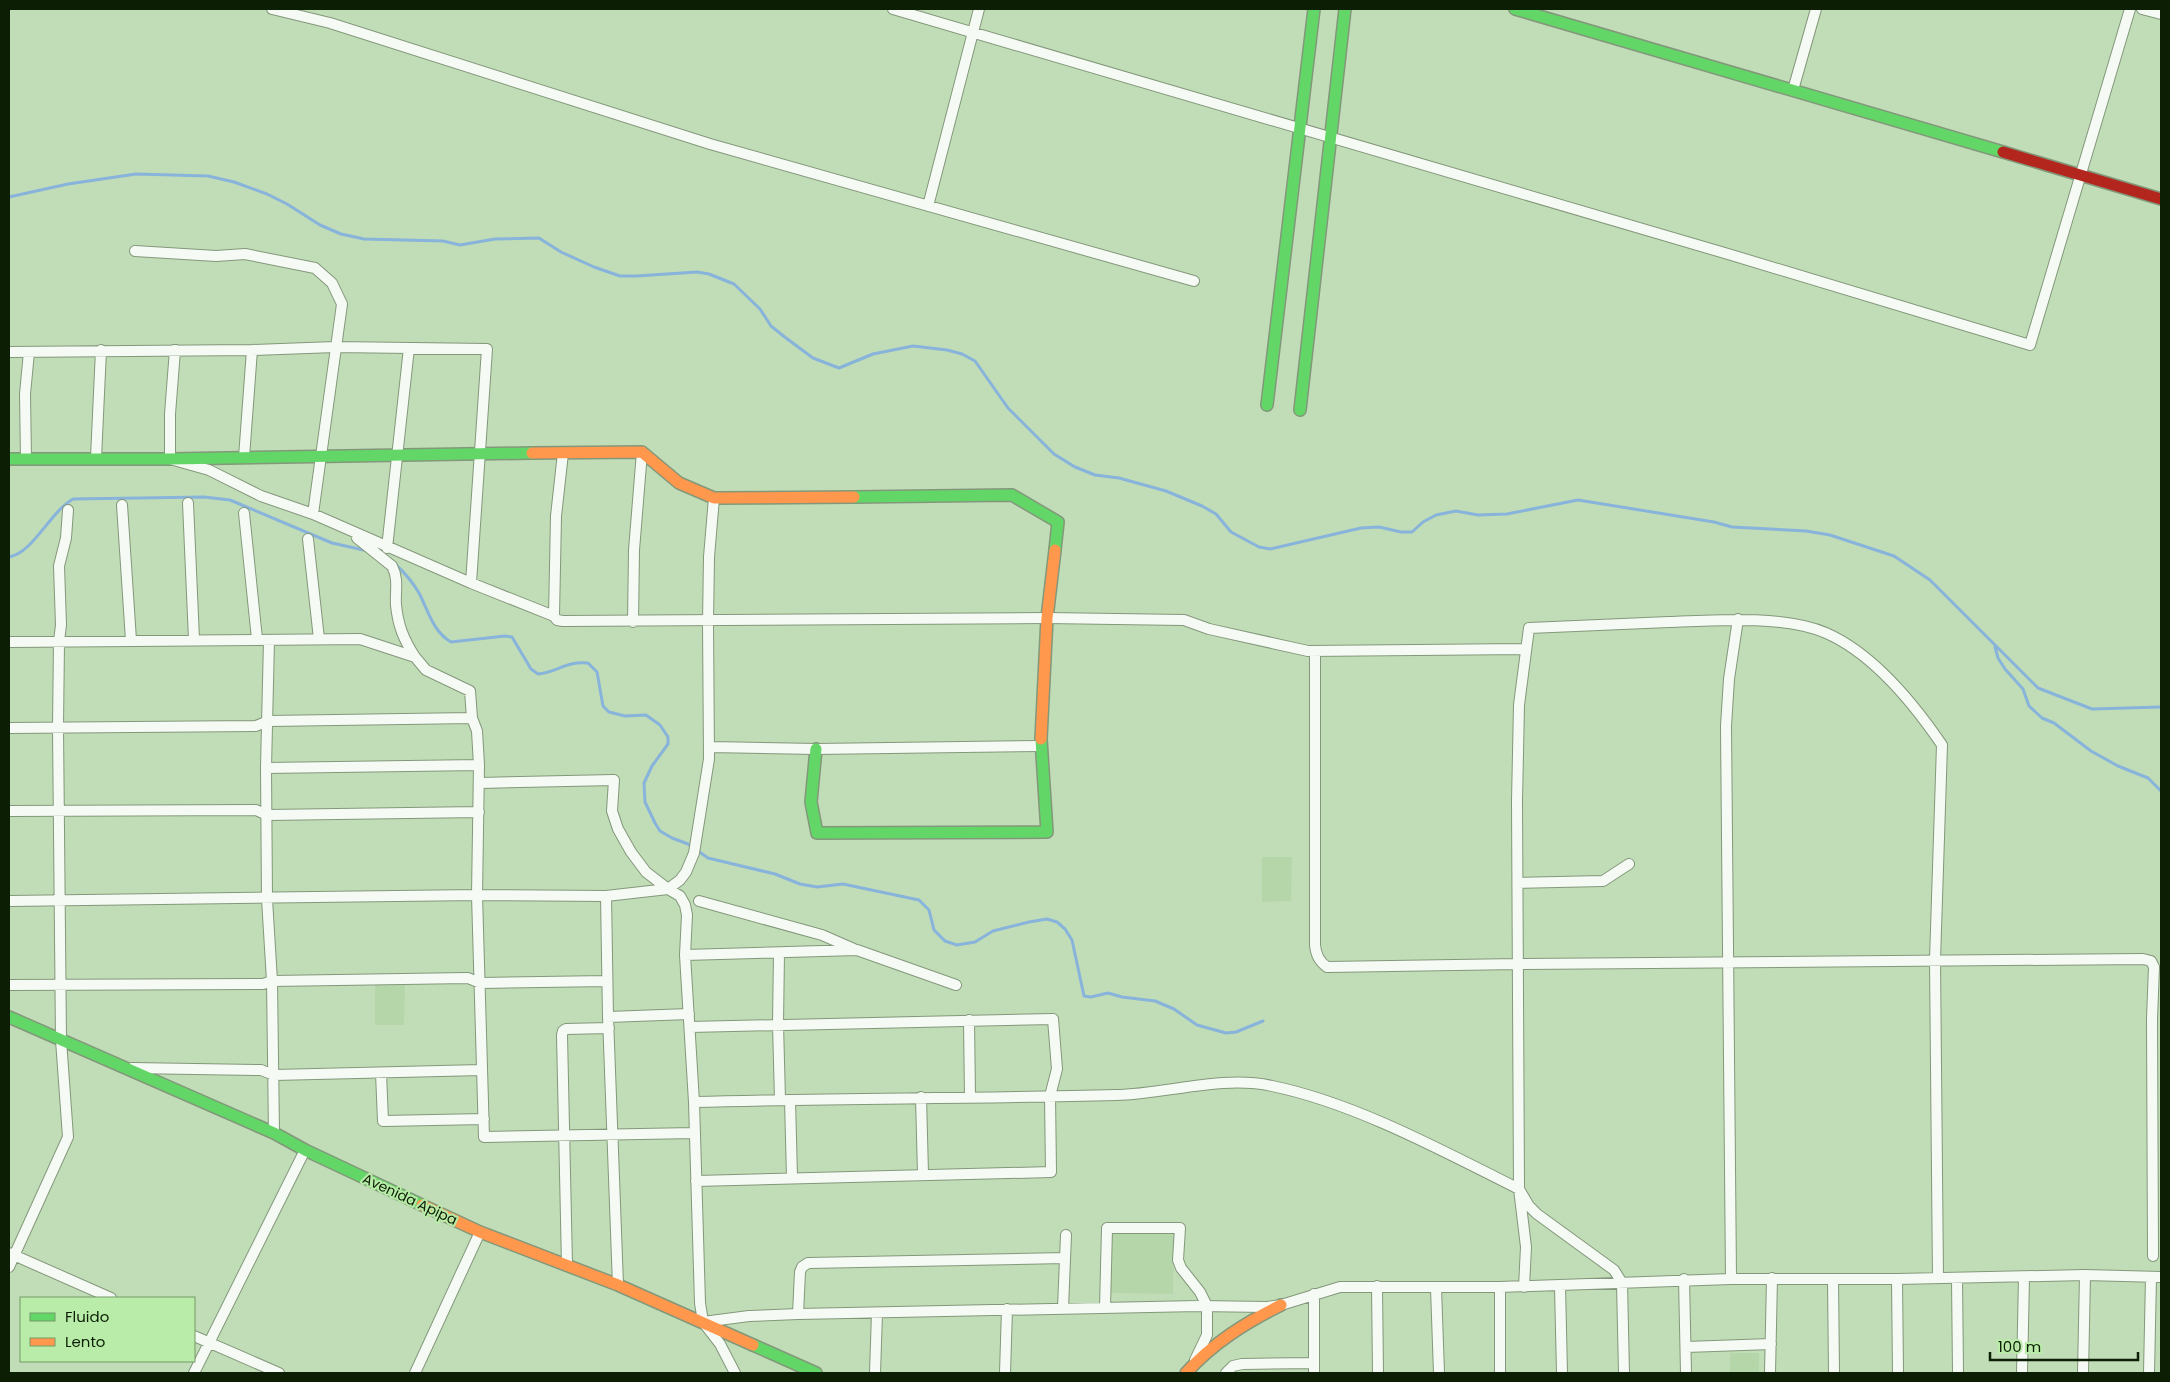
<svg xmlns="http://www.w3.org/2000/svg" width="2170" height="1382" viewBox="0 0 2170 1382" font-family="Poppins,sans-serif">
<rect width="100%" height="100%" fill="#c1ddb7"/>
<path fill="#b5d6a9" d="M1262 857H1292L1291 901 1262 902Z
M375 984 405 985 404 1025H375Z
M1112 1233 1174 1234 1173 1294 1111 1293Z
M1730 1353H1759V1373H1730Z"/>
<g fill="none" stroke-linecap="round" stroke-linejoin="round">
<path stroke="#88b3db" stroke-width="3" d="M9 197 68 184 136 174 208 176 234 182 267 194 287 204 320 225 341 234 364 239 443 241 460 245 495 239 539 238 561 252 594 267 620 276H637L697 272 709 274 734 284 760 309 771 326 786 338 813 358 839 368 873 354 913 346 947 350 962 354 975 361 1008 408 1054 454 1075 467 1095 475 1119 478 1166 491 1202 506 1216 514 1231 532 1259 547 1270 549 1361 528 1379 527 1401 532H1412L1423 522 1436 515 1456 511 1478 515 1507 514 1578 500 1714 522 1732 527 1806 531 1830 535 1894 556 1930 580 2038 688 2092 709 2161 707
M9 557C33 553 50 512 73 499L204 497 230 500 332 543 368 551
M396 565C404 572 413 583 419 593 428 610 433 632 451 642L505 636 512 637 531 669 538 674C558 672 565 661 588 663L597 672 603 706 609 712 625 716 646 715 660 725 668 737V744L652 766 644 783 645 802 655 823 660 831 672 838 688 844 708 858 775 874 800 884 817 887 843 884 919 900 929 910 934 930 945 941 957 945 975 942 993 931 1029 922 1047 919 1057 922 1065 929 1072 940 1084 996 1091 997 1108 993 1122 997 1155 1001 1174 1009 1197 1025 1226 1033 1236 1032 1263 1021
M1995 647 1998 658 2005 669 2023 689 2029 706 2042 718 2054 723 2091 751 2118 766 2148 778 2161 791"/>
<g stroke="#83987b" stroke-width="12">
<path id="street" d="M272 9 330 23 710 144 1194 281
M893 9 1728 254 2030 345 2130 9
M2142 9 2161 14
M1793 90 1816 9
M928 206 979 9
M135 251 216 256 245 254 315 268 332 283 342 304 313 514
M175 350 170 414V459L209 470 261 496 313 514 471 583
M9 352 252 350 335 347 487 349 471 583 554 616
M563 453 556 516 554 616 557 620 563 621 1047 618 1184 620 1209 629 1308 651 1524 649
M244 457 252 350
M96 458 101 350
M26 459 25 394 29 352
M188 503 194 639
M122 505 131 640
M244 513 257 639
M357 538 392 566C399 579 395 592 396 605 398 626 404 640 415 657
M308 539 319 639
M387 548 409 348
M633 622 634 550 642 452
M269 640 266 768 267 899 272 981 274 1133
M9 642 360 639 415 657 426 670 470 691 472 718
M1315 651V945C1316 955 1319 961 1327 967L1519 964 2143 959 2151 961 2154 967 2152 1019 2153 1256
M9 728 256 726 268 721 472 718 477 731 479 765 477 895 484 1137 694 1133
M710 747 816 749 1041 746
M266 768 479 765
M480 783 614 780 612 811 618 829 631 852 646 872 668 889 680 880 686 872 694 853 709 759 708 622 709 557 714 498
M9 811 256 810 267 815 479 812
M1518 883 1603 881 1629 864
M606 896 608 1017 618 1285
M9 901 477 895 606 896 668 889 680 896 685 905 687 915 685 955 694 1102 700 1303 703 1322 720 1344 735 1373
M699 901 822 935 854 949
M779 953 778 1024 780 1100
M685 955 857 950 956 985
M9 985 263 984 272 981 468 978 480 983 607 981
M608 1017 689 1014
M969 1020 970 1097
M690 1027 1053 1019 1057 1069 1050 1096 1051 1172 696 1181
M132 1068 261 1070 274 1075 482 1070
M381 1073 383 1121 484 1119
M921 1097 923 1174
M790 1100 792 1177
M694 1102C834 1098 975 1099 1116 1095 1167 1094 1221 1075 1272 1086 1355 1103 1443 1151 1519 1189L1529 1206 1537 1214 1614 1270 1622 1283 1624 1373
M9 1253 111 1298
M567 1265 562 1035 563 1031 566 1029 609 1028
M9 1267 68 1137 61 1040 58 727 59 641 61 625 59 566 66 538 68 510
M1957 1278 1958 1373
M1684 1279 1686 1373
M1731 1279 1726 726 1729 679 1738 619
M1833 1279 1834 1373
M1897 1279 1898 1373
M1377 1286 1378 1373
M1560 1286 1562 1373
M1500 1287V1373
M1524 1287 1526 1247 1519 1189 1517 801 1519 705 1529 628C1575 626 1622 624 1669 622 1715 620 1784 615 1826 633 1872 653 1914 704 1942 745L1935 960 1938 1278
M1436 1288 1439 1373
M1063 1308 1066 1235
M1105 1308 1107 1228H1180L1178 1260 1181 1268 1200 1292 1207 1306V1335L1195 1360
M798 1314 800 1272 802 1267 808 1263 1065 1258
M703 1322 749 1316 798 1314 1198 1306 1267 1307 1281 1305 1340 1287H1500L1731 1279H1897L2085 1275 2161 1277
M194 1336 279 1373
M1686 1347 1771 1344
M194 1373 305 1150
M415 1373 480 1232
M875 1373 877 1313
M1005 1373 1007 1309
M1226 1373 1233 1366 1242 1364 1314 1363
M1314 1373V1294
M1770 1373 1772 1278
M2022 1373 2024 1277
M2083 1373 2085 1275
M2149 1373 2151 1277"/>
</g>
<g stroke="#83987b" stroke-width="14">
<path id="fast" d="M1515 9 2003 152
M1267 405 1314 9
M1300 410 1345 9
M9 459H170L532 453
M854 497 1012 495 1058 522 1055 550
M816 749 811 802 817 833 1047 832 1041 739
M9 1017 274 1133 305 1150 422 1205
M753 1345 816 1373"/>
</g>
<g stroke="#83987b" stroke-width="14">
<path id="slow" d="M532 453 642 452 679 483 714 498 854 497
M1041 739 1047 618 1055 550
M422 1205 480 1232 618 1285 753 1345
M1186 1373C1213 1343 1245 1323 1281 1305"/>
</g>
<g stroke="#83987b" stroke-width="14">
<path id="jam" d="M2003 152 2161 199"/>
</g>
<use href="#street" stroke="#f6faf4" stroke-width="10"/>
<use href="#fast" stroke="#63d668" stroke-width="11"/>
<use href="#slow" stroke="#ff974d" stroke-width="11"/>
<use href="#jam" stroke="#b3261e" stroke-width="11"/>
</g>
<g text-anchor="middle" stroke-width="4" stroke-linejoin="round" paint-order="stroke">
<g font-size="14" fill="#0c1f05" stroke="#b9eca8">
<text transform="translate(410 1199) rotate(25)" y="5">Avenida Apipa</text>
</g>
</g>
<rect width="2170" height="1382" fill="none" stroke="#0c1f05" stroke-width="20"/>
<rect x="20" y="1297" width="175" height="65" fill="#b9eca8" stroke="#749a67"/>
<rect x="30" y="1313" width="25" height="8" fill="#63d668" stroke="#749a67"/>
<text x="65" y="1322" font-size="15" fill="#0c1f05">Fluido</text>
<rect x="30" y="1338" width="25" height="8" fill="#ff974d" stroke="#749a67"/>
<text x="65" y="1347" font-size="15" fill="#0c1f05">Lento</text>
<path d="M1990 1352v8h148v-8" fill="none" stroke="#0c1f05" stroke-width="2.5"/>
<text x="1998" y="1352" font-size="15" fill="#0c1f05" stroke="#b9eca8" stroke-width="4" paint-order="stroke">100 m</text>
</svg>
